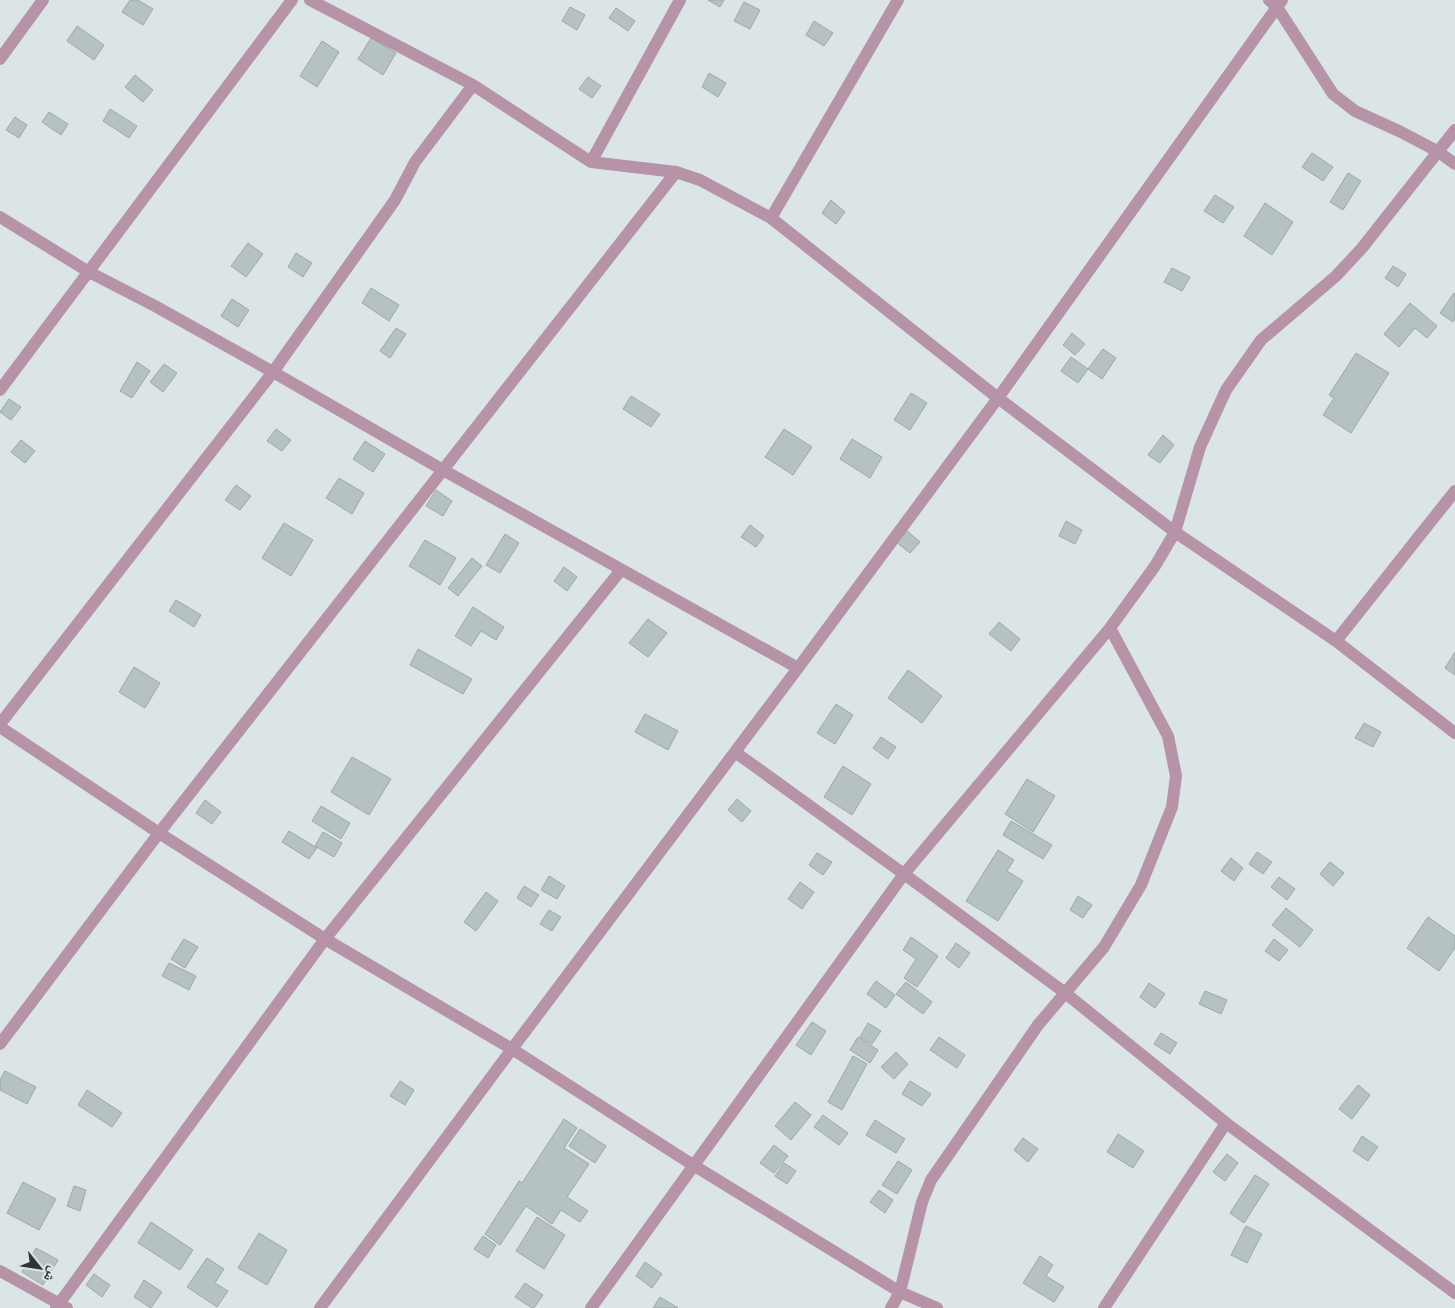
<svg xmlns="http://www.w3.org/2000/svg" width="1455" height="1308" viewBox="0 0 1455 1308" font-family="'DM Sans','Noto Naskh Arabic',sans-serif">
<rect width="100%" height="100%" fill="#dbe5e6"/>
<path fill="#b6c1c1" stroke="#9ea8a9" d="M130 0H138L153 9 143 25 122 12Z
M708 0H724L720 7Z
M744 2 760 10 750 29 734 21Z
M570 7 585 15 577 30 562 21Z
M616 8 635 21 628 31 609 18Z
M814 21 833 33 824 46 806 35Z
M77 26 104 45 94 60 67 41Z
M371 38 396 53 383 75 358 59Z
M322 41 339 52 317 87 300 76Z
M709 73 726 83 718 97 702 87Z
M135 75 153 90 143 102 125 87Z
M588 77 601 86 592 98 579 89Z
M110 109 137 126 129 138 103 121Z
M49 112 68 124 61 135 42 122Z
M15 117 27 125 19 138 6 130Z
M1312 153 1333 167 1323 181 1302 167Z
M1348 173 1361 181 1343 210 1330 202Z
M1215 195 1234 207 1223 223 1204 211Z
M831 200 845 212 836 224 822 213Z
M1265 203 1293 222 1272 255 1244 236Z
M248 243 263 254 246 277 231 266Z
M296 253 312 263 303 277 288 267Z
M1393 266 1406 274 1398 287 1385 278Z
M1172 268 1190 277 1182 291 1164 282Z
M371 288 399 305 389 321 362 303Z
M1454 293 1455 294V319L1453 322 1440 313Z
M232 299 249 310 238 327 221 316Z
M1410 303 1437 326 1427 338 1415 328 1399 347 1384 334Z
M396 328 406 334 390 358 380 351Z
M1072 333 1085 344 1075 355 1063 345Z
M1103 349 1116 358 1102 379 1088 369Z
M1356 353 1389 373 1351 433 1323 415 1334 398 1329 395Z
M1071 357 1088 369 1078 383 1061 371Z
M137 362 150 371 132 398 120 391Z
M164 364 177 373 163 392 150 382Z
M911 393 927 403 910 430 894 420Z
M631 396 660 414 651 427 623 409Z
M9 399 21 407 11 420 0 412Z
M276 429 291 440 282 451 267 441Z
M784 429 812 447 793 475 765 457Z
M1163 435 1174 445 1160 463 1148 455Z
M852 439 882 457 870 478 840 459Z
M21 440 35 451 25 463 11 452Z
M365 441 385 454 373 472 353 459Z
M339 478 364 493 352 514 326 498Z
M236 485 251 496 240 510 225 500Z
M436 490 452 501 443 516 426 506Z
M1066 521 1082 530 1075 544 1059 536Z
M284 523 313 540 291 576 262 558Z
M750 525 764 536 756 547 741 537Z
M906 530 920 542 910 553 896 542Z
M505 534 519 543 500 573 486 565Z
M425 540 456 558 440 585 409 566Z
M472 558 482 566 458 596 448 588Z
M564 567 577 577 567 591 554 581Z
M176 600 201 615 194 627 169 611Z
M473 607 504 627 496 640 481 631 471 646 455 636Z
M648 619 667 633 648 657 629 643Z
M999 622 1020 639 1011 651 989 634Z
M418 649 472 679 463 694 410 665Z
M1455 652V675L1445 668Z
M134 667 160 683 145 708 119 692Z
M908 670 942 696 922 723 888 698Z
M836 704 853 715 835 744 817 733Z
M645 714 678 731 668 750 635 732Z
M1364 723 1381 732 1373 747 1355 738Z
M881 737 896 747 888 759 873 748Z
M352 757 391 779 369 815 331 792Z
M843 766 871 784 852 815 824 797Z
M1027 779 1055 796 1033 832 1005 814Z
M737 799 751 811 742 822 728 810Z
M205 800 221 812 212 824 196 813Z
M321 806 350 823 341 839 312 821Z
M1011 821 1052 845 1043 859 1003 835Z
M289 831 317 848 309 859 282 842Z
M323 832 342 843 334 857 315 846Z
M998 850 1014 860 1007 871 1023 881 998 921 966 901Z
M1257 852 1272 862 1263 874 1249 864Z
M817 853 832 862 823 875 809 865Z
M1231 858 1243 868 1234 881 1221 871Z
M1330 862 1344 873 1333 886 1320 874Z
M549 876 565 886 557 899 541 890Z
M1279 877 1295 889 1287 900 1271 887Z
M800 882 814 892 802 909 788 899Z
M524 886 539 895 531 907 517 898Z
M486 892 498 901 476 931 464 922Z
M1078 896 1092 905 1083 918 1070 910Z
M1286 908 1313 930 1300 947 1272 925Z
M549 910 561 917 552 931 540 924Z
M1428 917 1455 936V948L1439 971 1407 948Z
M911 937 938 956 917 987 904 978 916 959 903 950Z
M184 939 198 947 185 968 171 959Z
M1274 939 1288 950 1279 961 1265 951Z
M956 943 970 953 959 968 946 958Z
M169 963 196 976 189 990 162 976Z
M876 981 895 995 886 1008 867 994Z
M906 982 932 1002 923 1014 896 994Z
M1149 983 1165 994 1155 1008 1140 997Z
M1205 991 1227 1000 1221 1014 1199 1004Z
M812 1022 826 1031 811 1055 796 1045Z
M868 1023 881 1031 872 1044 860 1037Z
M1161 1033 1177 1043 1170 1054 1154 1044Z
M858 1037 878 1050 870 1063 850 1050Z
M939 1037 965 1055 957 1068 930 1050Z
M896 1052 908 1064 894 1079 881 1067Z
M853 1056 867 1064 842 1110 828 1102Z
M5 1071 36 1087 27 1104 0 1090V1080Z
M400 1081 414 1090 405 1105 390 1096Z
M910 1081 931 1094 922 1106 902 1094Z
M1358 1085 1370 1095 1352 1119 1339 1109Z
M87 1090 122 1113 112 1127 78 1105Z
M795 1102 811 1115 791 1140 775 1126Z
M823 1115 848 1133 839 1145 814 1127Z
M564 1119 577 1128 564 1148 589 1164 567 1197 588 1211 580 1222 561 1210 552 1224 526 1206 500 1245 485 1234 519 1181 522 1183Z
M875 1120 905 1139 896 1153 866 1135Z
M580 1129 606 1146 595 1163 569 1146Z
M1118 1134 1144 1151 1133 1168 1107 1152Z
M1362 1136 1378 1147 1368 1161 1353 1151Z
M1023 1138 1038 1149 1028 1162 1014 1150Z
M774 1145 788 1156 774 1173 760 1163Z
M1227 1154 1238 1163 1225 1181 1213 1172Z
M898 1161 912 1170 897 1194 882 1185Z
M784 1163 796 1171 787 1184 775 1176Z
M1255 1175 1269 1184 1244 1223 1230 1213Z
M23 1182 56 1199 39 1230 7 1213Z
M74 1186 86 1190 80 1211 67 1206Z
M879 1190 893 1200 885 1213 870 1202Z
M537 1217 565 1235 544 1269 516 1251Z
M151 1222 193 1250 180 1270 138 1243Z
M1246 1226 1262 1234 1247 1263 1231 1255Z
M259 1233 287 1250 267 1285 238 1268Z
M483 1236 496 1245 488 1258 474 1249Z
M36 1248 58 1260 43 1285 22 1272Z
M1040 1256 1053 1265 1046 1276 1064 1287 1054 1302 1023 1283Z
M207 1258 224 1269 215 1283 228 1291 217 1307 187 1287Z
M645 1262 662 1274 652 1288 636 1276Z
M94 1274 110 1285 102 1297 86 1285Z
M144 1280 162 1292 151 1308 134 1297Z
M525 1283 543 1295 534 1308H532L515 1297Z
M660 1297 678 1308H653Z"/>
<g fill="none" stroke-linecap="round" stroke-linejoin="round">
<path stroke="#b793a8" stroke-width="12" d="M310 0 473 85
M1269 0 1277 7 1333 94 1355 111 1401 132 1437 151 1455 164
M0 59 43 0
M591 162 680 0
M0 217 89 272 155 306 273 372 443 470 798 668
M771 218 998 398 1175 532 1336 641 1455 733
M0 390 292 0
M1336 641 1455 491
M0 724 273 372 395 200 415 162 473 85 591 162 676 172 700 180 771 218 898 0
M0 727 159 833 325 939 512 1049 693 1165 900 1292 937 1308
M735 752 904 874 1064 992 1226 1123 1455 1293
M0 1044 159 833 676 172
M0 1271 67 1308
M56 1308 325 939 621 570
M320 1308 512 1049 798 668 998 398 1282 0
M591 1308 904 874 1110 628 1155 566 1175 532 1200 447 1226 390 1261 340 1336 276 1362 248 1455 130
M891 1308 900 1292 922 1202 931 1180 1038 1025 1104 947 1141 885 1172 807 1176 776 1168 736 1110 628
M1104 1308 1226 1123"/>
</g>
<g transform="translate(40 1268) rotate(120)" stroke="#dbe5e6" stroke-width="4" paint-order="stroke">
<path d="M0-4L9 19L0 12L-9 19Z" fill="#303434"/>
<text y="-8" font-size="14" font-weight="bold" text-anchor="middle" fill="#303434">ش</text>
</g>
</svg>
